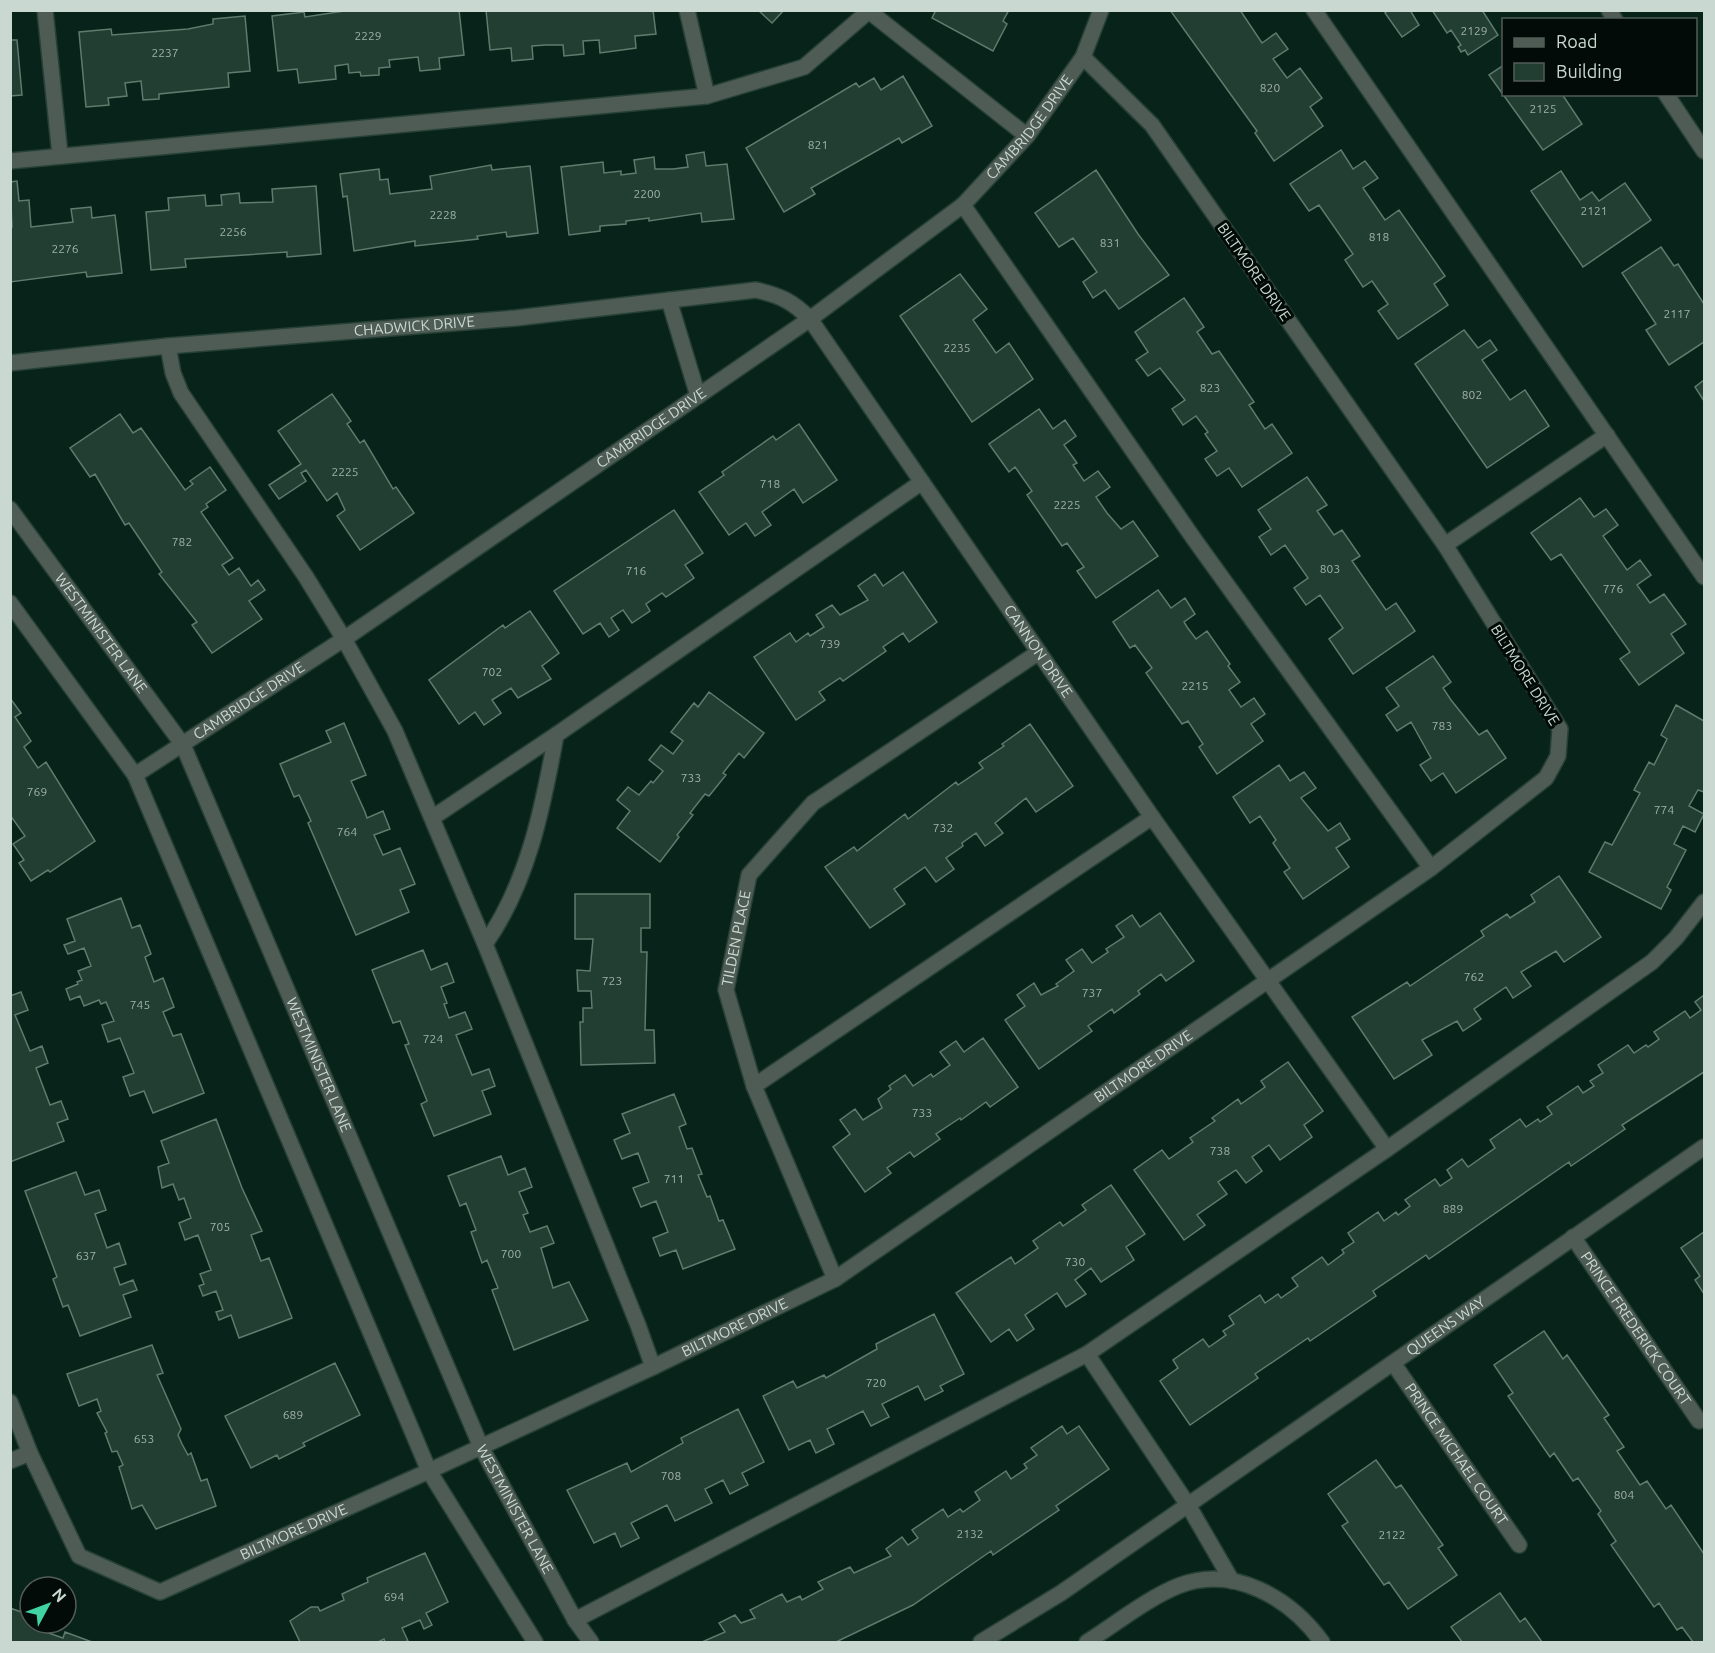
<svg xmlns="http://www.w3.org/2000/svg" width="1715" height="1653" viewBox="0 0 1715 1653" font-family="Ubuntu,sans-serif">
<rect width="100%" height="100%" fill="#08241a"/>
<path fill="#223d32" stroke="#5e7b6e" stroke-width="1.5" d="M351 10H459L464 55 439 58 440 69 420 71 418 57 389 60 390 67 379 68V75L361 76 360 72 349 73 348 64 335 66 336 79 299 83 297 69 278 71 272 16 304 12 305 17Z
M486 10H653L656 34 635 36 636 48 600 53 599 40 583 41 584 54 564 56 563 45H546L532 46 533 59 512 61 511 48 490 50Z
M758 10H784L772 23Z
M936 10H1009L1003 21 1007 24 993 51 932 18Z
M1170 10H1240L1262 43 1276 33 1288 49 1273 59 1287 78 1300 68 1322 98 1310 107 1323 126 1274 161 1255 133 1257 131Z
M1389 10H1410L1419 25 1402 37 1385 13Z
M1432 10H1482L1498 35 1468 55 1465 50 1461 52 1458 47 1461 45 1451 30 1447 33Z
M245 16 250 71 228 73 229 87 159 94V99L143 100 141 81 125 83 127 96 108 98 109 105 86 107 79 32 111 29 112 35 188 29 213 24V19Z
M10 40H17L22 95 10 96Z
M1504 65V94H1562L1582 124 1543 150 1489 75Z
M903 76 932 126 902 143 899 138 811 188 815 194 784 212 746 148 856 83 859 87 874 78 881 90Z
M1341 150 1353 169 1365 161 1378 178 1363 188 1385 220 1399 210 1445 276 1434 284 1448 305 1398 339 1378 311 1388 304 1372 281 1363 287 1345 260 1353 254 1319 205 1309 211 1290 184Z
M704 152 706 166 727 164 734 219 702 222 701 213 649 221V218L626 221V224L600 226V231L569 235 561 167 603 162 604 173 621 171V175L636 173 634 160 654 157 655 169H673L688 167 686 155Z
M491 165 492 170 530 166 538 233 507 237 506 232 477 236 478 239 415 246V241L354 251 347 196 343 197 340 174 379 169 380 180 388 179 390 194 432 189 430 176Z
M1096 170 1138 234 1169 275 1119 309 1105 290 1093 298 1083 282 1097 272 1073 238 1059 247 1035 213Z
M1561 171 1580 200 1592 192 1599 201 1625 183 1651 220 1583 267 1531 191Z
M17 181 19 201 29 200 31 227 73 222 71 209 91 207 92 218 115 215 122 273 87 277 86 272 10 282V227H12L10 182Z
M316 186 321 254 287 257V252L185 259 186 267 151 270 146 212 169 210 168 198 205 195 206 206 222 205 221 195 239 193 240 203 273 202 272 189Z
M1661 247 1674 266 1678 264 1704 304V342L1669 365 1646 330 1656 324 1622 273Z
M960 274 987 309 973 320 996 353 1009 343 1033 379 972 422 900 316Z
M1184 298 1204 327 1197 332 1212 354 1219 351 1254 402 1249 405 1265 429 1272 424 1292 453 1242 487 1229 468 1217 476 1205 459 1217 451 1205 434 1208 432 1196 416 1183 425 1172 409 1185 400 1160 368 1148 376 1136 360 1148 352 1135 332Z
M1464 330 1478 348 1490 340 1497 350 1482 360 1510 400 1525 390 1549 426 1487 468 1415 364Z
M1704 380V401L1695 387Z
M332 394 351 421 347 424 360 443 364 440 393 489 396 487 414 513 360 550 337 516 345 510 337 493 327 501 306 470 301 473 306 481 279 499 269 485 301 464 278 431Z
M1039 409 1053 429 1065 420 1076 436 1064 445 1077 463 1073 465 1084 481 1098 471 1110 487 1096 497 1107 513 1121 529 1133 521 1158 556 1096 598 1077 571 1084 567 1067 543 1062 546 1027 495 1032 491 1015 467 1009 472 989 444Z
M120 414 133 433 141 428 185 490 193 484 190 481 210 467 226 490 206 504 208 507 201 512 233 558 222 565 229 575 239 568 251 586 258 580 265 590 249 601 262 619 212 653 192 625 197 622 159 574 162 572 129 523 125 525 95 474 90 477 70 448Z
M799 424 837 480 803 503 794 489 762 512 771 525 755 536 746 523 729 535 699 492 724 475 722 472 773 436 776 440Z
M1307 477 1327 505 1317 511 1334 535 1342 530 1360 556 1352 561 1386 610 1396 603 1415 631 1353 674 1329 639 1343 628 1320 595 1306 605 1294 588 1308 578 1285 545 1271 555 1259 537 1271 529 1258 510Z
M1580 498 1594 517 1606 509 1618 525 1603 536 1627 570 1640 560 1651 575 1637 585 1650 603 1664 594 1686 624 1671 634 1684 653 1639 685 1620 659 1630 652 1561 554 1551 560 1531 533Z
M674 510 703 553 685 565 694 578 666 597 662 593 646 604 650 611 632 623 623 610 611 618 619 630 609 637 600 623 583 634 554 591Z
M903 572 937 622 909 642 903 633 883 647 886 651 843 681 840 678 819 692 825 700 796 720 754 657 790 633 796 642 808 633 810 636 824 627 816 615 832 605 840 615 868 600 858 586 875 574 883 586Z
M1158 590 1171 608 1185 598 1195 614 1184 622 1187 627 1196 639 1207 631 1230 664 1228 666 1240 682 1229 690 1241 707 1254 698 1265 714 1251 724 1263 741 1217 774 1199 747 1203 744 1188 721 1182 724 1146 673 1152 668 1135 645 1130 648 1113 622Z
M530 611 559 653 542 666 551 679 518 698 511 688 492 700 501 713 484 725 475 712 459 724 429 680 503 625 505 628Z
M1433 656 1451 682 1443 688 1451 700 1479 735 1487 730 1506 758 1456 793 1443 773 1431 781 1420 765 1431 758 1411 722 1397 731 1386 715 1399 706 1386 688Z
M709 692 764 733 744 758 739 753 723 773 726 775 709 796 705 794 690 813 693 815 677 835 679 837 660 862 617 828 630 811 617 800 628 787 639 795 651 781 653 783 663 771 649 760 661 745 673 754 683 741 671 732 694 703 698 707Z
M10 698 21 713 15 717 31 741 24 747 38 768 46 762 95 841 50 872 48 870 31 881 19 863 24 860 13 844 25 836 10 815Z
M1676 705 1704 721V792L1698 790 1689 806 1704 814 1695 832 1683 826 1674 844 1686 850 1667 887 1671 890 1661 909 1589 872 1605 842 1612 845 1640 793 1634 790 1649 762 1654 765 1667 739 1661 735Z
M344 723 366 775 351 781 365 812 367 818 383 811 390 829 374 835 383 855 400 848 415 884 400 890 409 912 356 935 308 823 311 821 299 795 294 797 280 764 331 742 326 731Z
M1030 724 1073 786 1036 812 1026 798 995 823 1003 833 985 846 976 833 962 843 963 846 946 858 954 869 936 882 925 867 894 889 905 904 870 928 825 867 854 847 857 851 905 814 908 819 956 782 958 785 983 768 979 763 1004 746 1002 744Z
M1279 765 1290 781 1304 772 1316 788 1301 798 1328 831 1340 823 1350 839 1336 848 1349 867 1303 899 1284 872 1290 868 1273 843 1276 840 1260 816 1250 823 1233 797Z
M1559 876 1601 937 1564 962 1556 951 1521 972 1531 986 1513 998 1506 987 1474 1009 1481 1019 1463 1031 1457 1021 1422 1040 1432 1055 1394 1079 1352 1017 1407 982 1410 986 1484 936 1481 931 1507 914 1510 918 1535 902 1531 895Z
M575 894H650V928H641V952H647L645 1030H654L655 1063 581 1065 580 1022H583V1008H592L591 991H578L577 970 590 971 593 939H575Z
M121 898 132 928 140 925 151 954 145 957 154 982 163 978 174 1007 163 1012 173 1036 181 1034 204 1093 153 1113 144 1091 130 1096 123 1077 134 1073 120 1038 108 1042 102 1025 114 1021 106 1002 101 1004 99 1000 84 1006 80 996 70 1000 66 989 78 984 77 982 82 980 78 971 91 966 84 948 68 954 64 945 75 941 67 919Z
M1160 913 1194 961 1166 981 1161 974 1138 991 1140 994 1114 1013 1112 1009 1088 1026 1092 1031 1039 1069 1005 1020 1025 1006 1017 995 1034 983 1041 995 1058 986 1056 984 1074 971 1066 960 1082 949 1092 963 1108 952 1106 949 1124 937 1116 926 1132 915 1140 927Z
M423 950 431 970 447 963 454 982 441 987 447 1003 444 1004 449 1018 465 1012 472 1029 456 1035 472 1075 489 1069 495 1086 482 1091 491 1114 434 1136 421 1104 427 1101 405 1045 409 1044 400 1021 393 1023 372 970Z
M21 992 28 1010 15 1015 30 1051 42 1046 48 1063 36 1068 50 1105 61 1101 68 1119 57 1123 64 1141 10 1162V996Z
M1704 995V1072L1622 1125 1625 1129 1571 1166 1569 1162 1429 1259 1426 1255 1373 1291 1376 1296 1310 1341 1308 1338 1255 1374 1258 1378 1190 1425 1160 1381 1178 1368 1173 1360 1203 1339 1209 1347 1226 1335 1223 1331 1234 1324 1229 1316 1260 1295 1265 1303 1278 1294 1281 1298 1298 1286 1292 1278 1322 1257 1328 1265 1344 1253 1342 1250 1354 1242 1348 1233 1378 1212 1384 1221 1396 1212 1398 1215 1410 1206 1405 1200 1435 1179 1440 1186 1452 1178 1447 1170 1462 1159 1468 1167 1495 1148 1490 1140 1520 1119 1526 1127 1538 1119 1540 1122 1552 1114 1547 1107 1578 1086 1583 1093 1594 1086 1590 1081 1603 1073 1598 1065 1628 1045 1634 1053 1646 1045 1648 1047 1659 1039 1654 1032 1685 1011 1690 1018 1701 1010 1695 1002Z
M983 1038 1018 1087 990 1107 986 1102 961 1120 960 1118 936 1134 940 1139 914 1157 910 1152 887 1168 891 1173 865 1192 833 1147 850 1134 840 1120 855 1109 863 1120 882 1108 878 1099 891 1089 889 1086 905 1075 913 1086 931 1074 933 1077 950 1065 940 1052 956 1041 964 1052Z
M1288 1062 1323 1111 1304 1125 1312 1137 1280 1160 1269 1145 1252 1157 1262 1171 1246 1183 1236 1170 1218 1182 1227 1194 1197 1215 1205 1225 1184 1240 1134 1170 1162 1150 1169 1159 1193 1142 1190 1138 1215 1121 1212 1118 1238 1099 1241 1104 1265 1087 1261 1081Z
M674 1094 686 1124 679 1127 687 1149 692 1148 702 1174 698 1175 707 1197 710 1196 719 1221 723 1220 735 1249 683 1269 676 1250 660 1256 653 1238 668 1232 656 1201 641 1207 633 1188 649 1182 638 1153 622 1159 614 1140 630 1133 622 1114Z
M216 1119 242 1188 262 1231 251 1235 261 1261 269 1258 292 1318 239 1338 231 1315 219 1320 216 1312 223 1310 216 1291 203 1296 199 1286 204 1284 200 1274 211 1270 198 1235 185 1240 179 1223 191 1218 184 1198 179 1200 173 1184 162 1188 158 1167 169 1163 161 1141Z
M501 1156 508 1175 525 1168 532 1187 519 1192 528 1213 523 1215 530 1232 547 1226 554 1243 541 1248 553 1288 569 1282 588 1320 514 1350 492 1290 498 1288 487 1260 482 1263 471 1232 476 1230 466 1203 460 1206 448 1176Z
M76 1172 85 1195 99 1190 106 1210 95 1214 107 1248 119 1243 126 1264 114 1268 120 1285 133 1280 137 1290 123 1295 131 1317 80 1336 68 1305 63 1307 53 1279 57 1277 25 1191Z
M1111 1185 1145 1234 1126 1247 1134 1260 1101 1282 1091 1268 1075 1280 1086 1294 1066 1307 1057 1293 1025 1315 1034 1329 1017 1341 1009 1329 991 1342 956 1293 1011 1257 1015 1264 1038 1248 1033 1241 1060 1222 1063 1226 1086 1210 1082 1205Z
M1704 1232V1294L1695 1280 1700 1276 1681 1248Z
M934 1314 964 1374 940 1386 943 1391 925 1400 918 1386 882 1404 889 1417 871 1426 863 1411 827 1429 834 1444 816 1453 810 1440 789 1450 763 1396 793 1381 797 1388 824 1375 826 1378 877 1349 876 1344Z
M1544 1331 1563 1359 1567 1355 1609 1415 1604 1418 1624 1447 1617 1451 1640 1485 1647 1481 1666 1509 1671 1505 1704 1554V1642H1693L1682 1627 1677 1630 1659 1603 1654 1607 1611 1545 1616 1541 1598 1514 1601 1511 1578 1478 1573 1481 1554 1453 1550 1457 1508 1396 1513 1393 1494 1365Z
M152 1345 163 1373 157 1375 181 1429 178 1435 182 1444 188 1455 191 1453 201 1481 207 1479 216 1506 156 1529 142 1505 132 1509 119 1467 123 1465 117 1451 112 1452 105 1433 107 1432 97 1413 101 1411 97 1399 79 1406 67 1374Z
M335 1363 360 1415 303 1443 305 1446 279 1459 277 1455 251 1468 225 1416Z
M738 1409 764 1462 742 1473 748 1485 730 1494 723 1480 705 1489 712 1503 675 1521 667 1505 631 1523 639 1538 621 1547 615 1533 594 1543 567 1490 627 1463 631 1472 683 1443 681 1438Z
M1062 1426 1067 1434 1079 1426 1109 1469 1056 1506 1059 1510 993 1555 991 1551 913 1605 836 1642H702L725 1632 719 1623 735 1615 741 1623 755 1618 750 1610 782 1594 787 1602 800 1596 802 1600 823 1589 818 1582 850 1567 854 1573 891 1556 886 1549 902 1537 908 1545 918 1538 912 1530 943 1509 948 1517 960 1509 963 1512 980 1500 975 1492 1006 1471 1011 1479 1027 1468 1024 1464 1037 1455 1031 1448Z
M1376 1460 1396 1488 1401 1485 1443 1545 1438 1548 1457 1575 1408 1609 1389 1582 1384 1585 1342 1526 1348 1522 1328 1494Z
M425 1553 448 1602 426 1613 432 1625 424 1629 420 1620 402 1628 408 1641 404 1642H385L384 1639 378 1642H300L290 1621 311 1607H318L320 1611 344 1600 342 1594 368 1582 367 1578Z
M1500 1593 1520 1622 1525 1618 1542 1642H1462L1451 1627Z
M10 1608 30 1615V1623H40L37 1629 63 1638 65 1632 92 1642H10Z"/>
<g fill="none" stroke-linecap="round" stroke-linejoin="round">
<g stroke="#274137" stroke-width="18">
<g id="minor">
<path d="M45 10 60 155"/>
<path d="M687 10 707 96"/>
<path d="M1314 10 1704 577"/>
<path d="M1609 10 1615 20"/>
<path d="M870 12 1027 136"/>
<path d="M1666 94 1704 151"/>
<path d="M10 161 707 96 804 67 870 10"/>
<path d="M963 205 1194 539 1431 868"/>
<path d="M669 300 698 396"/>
<path d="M168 346 173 373 181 393 306 577 344 639 395 731 485 944"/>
<path id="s1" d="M10 363 168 346 516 318 756 290C781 296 792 301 810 319L1152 817 1387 1149"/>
<path id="s2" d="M10 509 183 745 481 1447 575 1620 591 1642"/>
<path d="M1445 545 1607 435"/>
<path d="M10 603 135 775 429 1471 535 1642"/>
<path d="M556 735C543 807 528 883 485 944L638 1325 653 1367"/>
<path id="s3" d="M135 775 344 639 810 319 963 205 1027 136 1083 57 1101 10"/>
<path d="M432 818 556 735 922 482"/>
<path d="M754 1086 1152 817"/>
<path id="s4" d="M1573 1237 1699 1421"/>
<path id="s5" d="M835 1279 754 1086 726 990 749 875 813 803 1039 652"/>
<path d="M1087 1354 1188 1505 1232 1581"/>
<path id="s6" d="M1393 1363 1519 1545"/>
<path id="s7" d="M10 1402 30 1453 79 1556 160 1592 429 1471 653 1367 835 1279 1431 868 1546 778 1558 756 1560 729 1445 545 1152 125 1083 57"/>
<path d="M10 1461 30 1453"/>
<path d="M575 1620 1087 1354 1387 1149 1652 962 1676 938 1704 902"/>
<path id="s8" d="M981 1642 1061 1593 1704 1147"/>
<path d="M1087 1642C1114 1625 1148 1598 1178 1586 1233 1564 1290 1598 1322 1642"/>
</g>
</g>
<use href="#minor" stroke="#4f5c56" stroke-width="15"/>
</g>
<g text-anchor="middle" stroke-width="6" stroke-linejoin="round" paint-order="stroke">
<g font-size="12" fill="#9fb2aa">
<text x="1474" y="35">2129</text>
<text x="368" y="40">2229</text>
<text x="165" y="57">2237</text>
<text x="1270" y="92">820</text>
<text x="1543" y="113">2125</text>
<text x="818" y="149">821</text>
<text x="647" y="198">2200</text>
<text x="1594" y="215">2121</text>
<text x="443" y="219">2228</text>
<text x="233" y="236">2256</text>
<text x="1379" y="241">818</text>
<text x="1110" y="247">831</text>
<text x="65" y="253">2276</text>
<text x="1677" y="318">2117</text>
<text x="957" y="352">2235</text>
<text x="1210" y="392">823</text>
<text x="1472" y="399">802</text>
<text x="345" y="476">2225</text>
<text x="770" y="488">718</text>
<text x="1067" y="509">2225</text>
<text x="182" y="546">782</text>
<text x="1330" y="573">803</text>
<text x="636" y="575">716</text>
<text x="1613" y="593">776</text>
<text x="830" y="648">739</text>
<text x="492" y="676">702</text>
<text x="1195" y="690">2215</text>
<text x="1442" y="730">783</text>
<text x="691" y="782">733</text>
<text x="37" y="796">769</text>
<text x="1664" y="814">774</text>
<text x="943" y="832">732</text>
<text x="347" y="836">764</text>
<text x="1474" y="981">762</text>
<text x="612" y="985">723</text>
<text x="1092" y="997">737</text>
<text x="140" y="1009">745</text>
<text x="433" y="1043">724</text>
<text x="922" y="1117">733</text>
<text x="1220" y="1155">738</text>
<text x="674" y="1183">711</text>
<text x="1453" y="1213">889</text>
<text x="220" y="1231">705</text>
<text x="511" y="1258">700</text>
<text x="86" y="1260">637</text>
<text x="1075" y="1266">730</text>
<text x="876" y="1387">720</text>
<text x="293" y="1419">689</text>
<text x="144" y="1443">653</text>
<text x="671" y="1480">708</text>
<text x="1624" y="1499">804</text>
<text x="970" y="1538">2132</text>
<text x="1392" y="1539">2122</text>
<text x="394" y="1601">694</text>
</g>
<g font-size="15" fill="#c9d9d2" stroke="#020b07">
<text dy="5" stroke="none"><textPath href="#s3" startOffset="1108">CAMBRIDGE DRIVE</textPath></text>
<text transform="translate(1254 272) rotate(55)" y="5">BILTMORE DRIVE</text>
<text dy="5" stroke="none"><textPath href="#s1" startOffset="406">CHADWICK DRIVE</textPath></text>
<text dy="5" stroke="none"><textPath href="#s3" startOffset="622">CAMBRIDGE DRIVE</textPath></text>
<text dy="5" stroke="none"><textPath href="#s2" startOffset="154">WESTMINISTER LANE</textPath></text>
<text dy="5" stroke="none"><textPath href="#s1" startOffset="1215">CANNON DRIVE</textPath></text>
<text transform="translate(1525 675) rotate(58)" y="5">BILTMORE DRIVE</text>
<text dy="5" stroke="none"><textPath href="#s3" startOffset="136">CAMBRIDGE DRIVE</textPath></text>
<text dy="5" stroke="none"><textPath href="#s5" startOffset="362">TILDEN PLACE</textPath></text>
<text dy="5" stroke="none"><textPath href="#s2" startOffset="640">WESTMINISTER LANE</textPath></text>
<text dy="5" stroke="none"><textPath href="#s7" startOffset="1376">BILTMORE DRIVE</textPath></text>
<text dy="5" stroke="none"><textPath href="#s8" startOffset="562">QUEENS WAY</textPath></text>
<text dy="5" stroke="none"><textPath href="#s7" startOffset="890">BILTMORE DRIVE</textPath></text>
<text dy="5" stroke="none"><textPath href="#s4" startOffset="111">PRINCE FREDERICK COURT</textPath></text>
<text dy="5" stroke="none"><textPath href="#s6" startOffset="111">PRINCE MICHAEL COURT</textPath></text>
<text dy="5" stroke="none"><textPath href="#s2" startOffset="1126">WESTMINISTER LANE</textPath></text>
<text dy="5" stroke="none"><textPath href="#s7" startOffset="404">BILTMORE DRIVE</textPath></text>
</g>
</g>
<rect width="1715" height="1653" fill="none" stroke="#c9d9d2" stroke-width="24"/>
<rect x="1502" y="18" width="195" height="78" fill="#020b07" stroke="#525d58" stroke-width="1.5"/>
<rect x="1514" y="38" width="30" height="9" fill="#4f5c56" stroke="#525d58" stroke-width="1.5"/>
<text x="1556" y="48" font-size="18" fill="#c9d9d2">Road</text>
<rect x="1514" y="63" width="30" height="18" fill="#223d32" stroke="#525d58" stroke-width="1.5"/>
<text x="1556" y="78" font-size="18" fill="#c9d9d2">Building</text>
<g transform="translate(48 1605) rotate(49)"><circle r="28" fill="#020b07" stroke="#525d58" stroke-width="1.5"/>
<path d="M0-4.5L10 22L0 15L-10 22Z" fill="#3fd4a2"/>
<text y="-9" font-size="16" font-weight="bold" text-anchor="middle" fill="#c9d9d2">N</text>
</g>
</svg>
